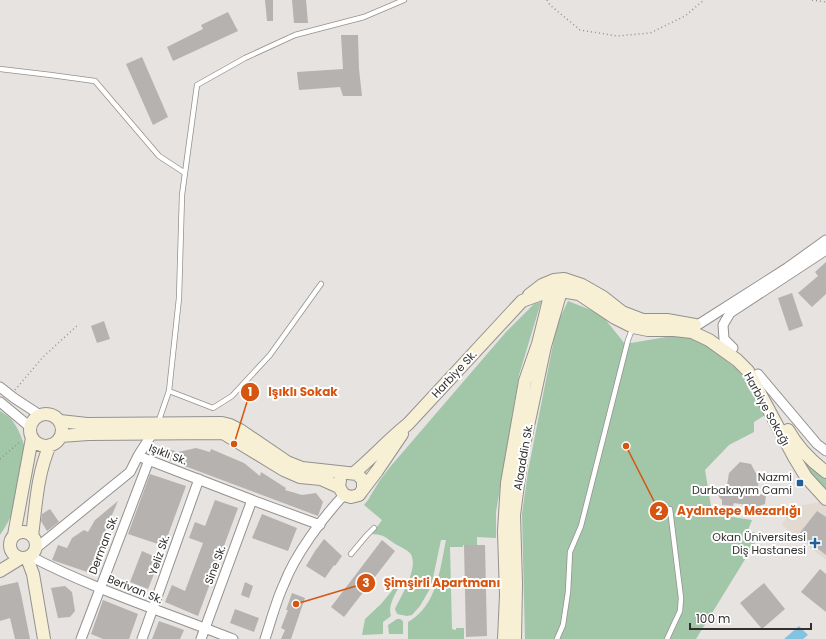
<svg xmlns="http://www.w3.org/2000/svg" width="826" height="639" viewBox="0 0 826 639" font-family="Poppins,sans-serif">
<rect width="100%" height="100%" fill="#e6e3e1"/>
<path fill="#e2d9d1" d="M820 502 826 507V560L782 525 793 507Z"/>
<path fill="#a2c6a8" d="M568 301 601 314 625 344 678 335 694 339 711 349 742 373 765 415 754 422V432L729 445 705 470 711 506 726 516 752 520 748 530 760 535 696 639H525L522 514 528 471 557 324Z
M541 302 519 375 496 512V538L477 537V545H463V547H450L452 629 456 630V628H464V639H408V622C437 606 440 569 446 540H441L431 587 420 606 412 615 407 616 397 614 395 609C401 596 420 566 410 553 407 550 401 547 397 545 385 538 387 535 372 534L382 520 364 505 368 500 380 480 390 467 506 332 534 304Z
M0 411C3 413 7 415 10 418 16 424 22 437 24 445 29 473 16 513 0 535Z
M800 455 826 478V491L812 477Z
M400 581 401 582C397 592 387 605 391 616L383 622V634L362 635 365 619 381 604Z
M397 619H400L403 621V634H389L388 625Z"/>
<path fill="#82c4df" d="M799 626 808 635 803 639H784Z"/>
<path fill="#b5b2b0" d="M265 0H273V21H267Z
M292 0H306L308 23H294Z
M228 12 238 31 173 61 167 47 203 29 201 25Z
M341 35H358L359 69 362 96H343L340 87 299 90 297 72 343 69Z
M142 57 168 117 153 125 126 64Z
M826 262V294L812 307 798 293 818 276 815 272Z
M792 293 803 326 789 331 778 298Z
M104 321 110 339 97 343 91 326Z
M162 447 178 452 196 448 210 452 211 449 244 463 260 476 261 472 286 488 285 490 302 495 316 493 323 502 318 516 158 456Z
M740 462 751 464 759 479 757 494 766 495 765 504 759 506 758 511 746 509 747 505 734 503 733 506 722 505V500L719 497 720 490 726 491 729 473Z
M150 474 186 486 164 546 128 534Z
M215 500 238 508 198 616 165 602 172 585 185 591 203 543 189 538 195 522 205 526Z
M118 501 103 536 90 573 52 560 58 545 67 548 72 538 84 530 88 532 95 520Z
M50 509 59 522 47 531 41 521 42 514Z
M817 511 826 517V555L799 534Z
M262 514 297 528 288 551 252 538Z
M324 539 342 556 335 566 334 565 325 578 306 566 315 551Z
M382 540 395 551 344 617 331 607Z
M464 545H485L487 636 466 637Z
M142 551 160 559 148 589 130 582Z
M820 569 826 574V612L801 592Z
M18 582 21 594 30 639H15L10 618 0 621V586Z
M245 582 253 586 249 598 241 595Z
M764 583 785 609 762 629 740 603Z
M65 586 72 592 75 611 70 617 58 618 51 588Z
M292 593 305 598 291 639H281L285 630 281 628 288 610H286Z
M103 600 138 614 129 639H103L91 634Z
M235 609 259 618 254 632 230 623Z
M159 621 184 630 180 639H152Z"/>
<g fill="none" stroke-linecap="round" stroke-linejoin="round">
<g stroke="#94918f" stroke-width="6">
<path id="lane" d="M0 69 51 75 95 81 159 156 185 173
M169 391 213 408 232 396 270 355 321 284
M158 423 169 391 179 298 182 195 197 85 245 58 295 35 364 17 404 0
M351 554 367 535 374 528
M557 639 563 625 568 592 570 552 581 526 628 340 633 327
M667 639 680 611 681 598 670 509"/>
</g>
<g stroke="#94918f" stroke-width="11">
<path id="street" d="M696 326 787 268 826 240
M733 348 724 339 723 325 730 313 826 250
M758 374 817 444 826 451
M0 387 14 398 40 415
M0 402 30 427
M138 456 252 500 320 525
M35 549 130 472 138 456 152 434
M30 556C95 590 165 612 233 639
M81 639 149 460
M142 639 199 479
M201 639 252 500
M265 639C271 621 276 601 284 584 295 555 323 517 344 495"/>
</g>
<g stroke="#94918f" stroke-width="14">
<path id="secondary" d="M529 295 542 285 554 280 564 279 582 285 603 297 622 312 643 320H667L695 325
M30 430a16 16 0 1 1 32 0a16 16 0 1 1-32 0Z
M60 421 87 424 222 423 230 425 240 430 287 462 302 468 357 474 363 480V488
M788 430C798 448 810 460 826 472
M61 436 88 434 223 433 284 470 300 477 321 479 339 487
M354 473C373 457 389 439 408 424L522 301 547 292 561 291 579 294 615 318 633 327 648 330H674L692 332 709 340 737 360 748 371 794 457 806 477 826 499
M340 480 339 487 344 495 351 497 359 495 361 492 377 471 402 434
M10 545a13 13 0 1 1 26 0a13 13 0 1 1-26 0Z
M14 535 32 438
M32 536C36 505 37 474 50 445
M27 558 33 574 44 639
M0 571 21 558
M504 639 506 595 504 531 507 483 525 381 538 344 546 312 549 299 547 292
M515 639 516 584 514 515 522 454 545 346 561 291 558 284"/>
</g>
<path stroke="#949290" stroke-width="1.5" stroke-dasharray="1 3" stroke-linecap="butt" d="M547 0 550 5 580 30 617 36 650 33 685 16 704 0
M812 0 826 2
M15 390 43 357 79 324
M0 459 21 441"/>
<use href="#lane" stroke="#fff" stroke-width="4.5"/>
<use href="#street" stroke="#fff" stroke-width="9"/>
<use href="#secondary" stroke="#f7f0d5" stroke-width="12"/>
</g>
<g fill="#246097" stroke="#fff" stroke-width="1.5">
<rect x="796" y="479" width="8" height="8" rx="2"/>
<path d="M813 537h4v4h4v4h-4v4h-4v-4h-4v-4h4z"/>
</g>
<g text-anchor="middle" stroke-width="4" stroke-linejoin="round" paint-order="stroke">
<g font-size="11" fill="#31302f" stroke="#fff">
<text transform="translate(454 374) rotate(-47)" y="4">Harbiye Sk.</text>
<text transform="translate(767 409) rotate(61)" y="4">Harbiye Sokağı</text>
<text transform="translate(168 454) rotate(21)" y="4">Işıklı Sk.</text>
<text transform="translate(523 457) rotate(-80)" y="4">Alaaddin Sk.</text>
<text transform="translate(103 545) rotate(-69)" y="4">Derman Sk.</text>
<text transform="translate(159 555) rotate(-71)" y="4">Yeliz Sk.</text>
<text transform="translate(215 565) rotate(-70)" y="4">Sine Sk.</text>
<text transform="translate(135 589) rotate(22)" y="4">Berivan Sk.</text>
</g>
<g font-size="11" fill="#31302f" stroke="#fff" text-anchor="end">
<text x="792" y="481">Nazmi<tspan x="792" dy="13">Durbakayım Cami</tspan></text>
<text x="806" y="541">Okan Üniversitesi<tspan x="806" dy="13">Diş Hastanesi</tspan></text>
</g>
</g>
<path fill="none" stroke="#d65510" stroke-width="1.5" d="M234 444L250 392M626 446L659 511M296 604L366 583"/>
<g fill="#d65510" stroke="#fff" stroke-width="1.5">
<circle cx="234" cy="444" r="4"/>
<circle cx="626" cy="446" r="4"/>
<circle cx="296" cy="604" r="4"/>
<circle cx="250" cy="392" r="10"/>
<circle cx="659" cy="511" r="10"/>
<circle cx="366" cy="583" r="10"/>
</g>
<g font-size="12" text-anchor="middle" font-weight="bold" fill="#fff">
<text x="250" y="396">1</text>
<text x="659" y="515">2</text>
<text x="366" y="587">3</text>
</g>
<g font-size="12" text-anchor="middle" font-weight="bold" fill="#d65510" stroke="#fff" stroke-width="4" stroke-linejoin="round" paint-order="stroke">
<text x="303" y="396">Işıklı Sokak</text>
<text x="739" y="515">Aydıntepe Mezarlığı</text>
<text x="442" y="587">Şimşirli Apartmanı</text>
</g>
<path d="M690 623v6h121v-6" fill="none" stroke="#31302f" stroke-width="2"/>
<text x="696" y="623" font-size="12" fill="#31302f" stroke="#ffffff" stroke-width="3" paint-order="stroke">100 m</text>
</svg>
